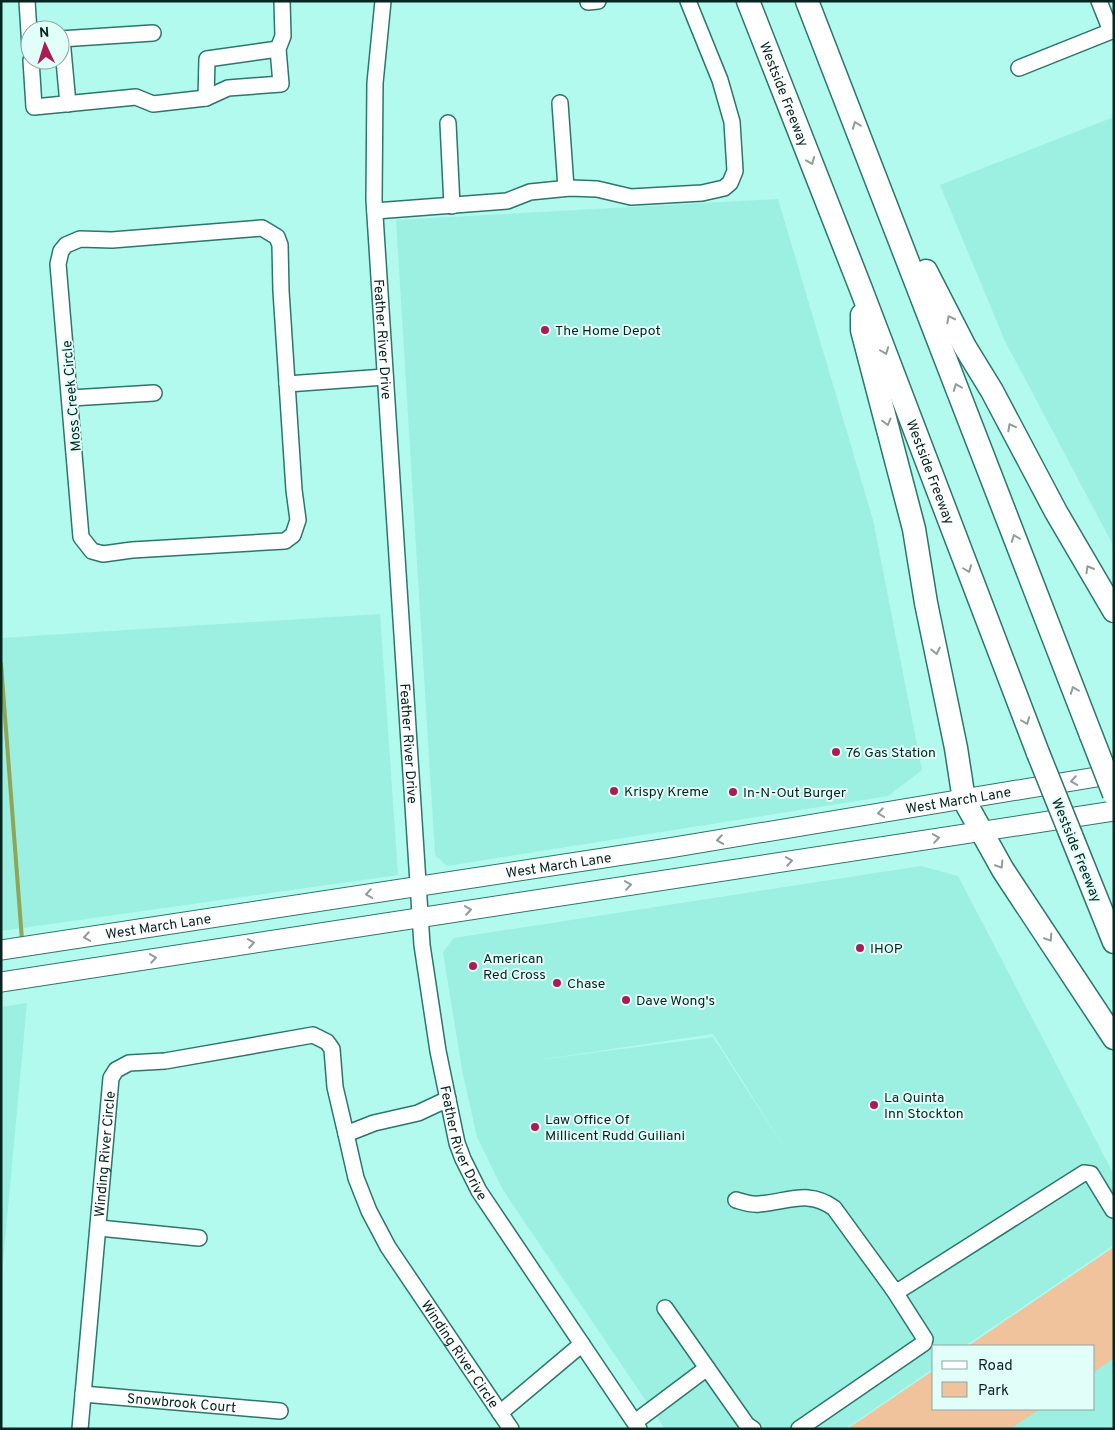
<svg xmlns="http://www.w3.org/2000/svg" width="1115" height="1430" viewBox="0 0 1115 1430" font-family="Overpass,sans-serif">
<rect width="100%" height="100%" fill="#b1faed"/>
<path fill="#9bf0e1" fill-rule="evenodd" d="M1114 117V547L1005 341 940 185Z
M778 199 873 520 922 770 888 796 447 866 435 855 396 220Z
M380 614 398 875 1 931V638Z
M921 866 958 876 1114 1175V1245L965 1346H934V1368L845 1429H665L503 1190 477 1137 462 1070 443 952 454 938ZM713 1034 792 1160 713 1037 531 1061Z
M27 1003 1 1283V1007Z
M1114 1354V1429H1005L1034 1409H1094V1368Z"/>
<path fill="#f0c39c" d="M1114 1247V1358L1094 1372V1346H968Z
M934 1370V1409H1040L1010 1429H847Z"/>
<g fill="none" stroke-linecap="round" stroke-linejoin="round">
<path stroke="#8fa558" stroke-width="4" d="M1 664 22 940"/>
<g stroke="#2c766c" stroke-width="18">
<g id="minor">
<path d="M27 1 30 48"/>
<path id="s1" d="M383 1 375 83 374 200 422 945 438 1051 457 1143 463 1159 479 1191 639 1429"/>
<path d="M1099 1 1111 31"/>
<path d="M588 2 598 1"/>
<path d="M60 39 153 33"/>
<path d="M62 39 68 104"/>
<path d="M31 60 34 107 136 97 153 104 206 98 228 88 281 84 278 49 283 36 282 1"/>
<path d="M1019 68 1114 30"/>
<path d="M206 98 207 59 278 49"/>
<path d="M560 103 566 188"/>
<path d="M448 123 452 206"/>
<path d="M375 211 507 201 530 192 570 188 597 189 631 197 702 193 724 188 730 183 735 171 732 122 720 80 688 1"/>
<path d="M262 228 277 237 280 245 281 291 294 490 298 520 293 535 285 541 132 550 103 554 92 551 81 537 58 264 61 251 66 245 80 239 112 240Z"/>
<path d="M287 384 385 377"/>
<path d="M71 398 154 393"/>
<path d="M346 1134 374 1123 418 1113 448 1099"/>
<path d="M736 1200C743 1202 751 1205 759 1204 788 1202 808 1189 834 1208L893 1289 900 1290 1084 1173 1091 1174 1113 1210"/>
<path d="M99 1228 199 1238"/>
<path d="M665 1308 707 1368"/>
<path id="s2" d="M83 1394 280 1411"/>
<path d="M500 1413 582 1344"/>
<path d="M635 1422 707 1368 747 1425 753 1429"/>
<path id="s3" d="M80 1429 111 1078 116 1070 129 1063 165 1061 313 1035 327 1042 332 1049 335 1087 346 1134 356 1178 369 1211 388 1247 511 1429"/>
<path d="M799 1429 924 1343 925 1339 893 1289"/>
</g>
</g>
<g stroke="#2c766c" stroke-width="21">
<g id="major">
<path id="s4" d="M1 950 669 848 1114 774"/>
<path d="M1 982 1114 811"/>
</g>
</g>
<g stroke="#2c766c" stroke-width="25">
<g id="highway">
<path id="s5" d="M748 1 861 289 1038 753"/>
<path d="M807 1 1091 735"/>
<path d="M926 271 965 347 992 391 1056 512 1114 611"/>
<path d="M862 315V330L914 529 926 603 956 748 964 800 1003 870 1114 1038"/>
<path d="M1071 835 1114 942"/>
</g>
</g>
<use href="#minor" stroke="#fff" stroke-width="15"/>
<use href="#major" stroke="#fff" stroke-width="19"/>
<use href="#highway" stroke="#fff" stroke-width="22"/>
<g stroke="#2c766c" stroke-width="25" stroke-linecap="butt">
<path id="highway-bridge" d="M1091 735 1114 794
M1038 753 1071 835"/>
</g>
<use href="#highway-bridge" stroke="#fff" stroke-width="22"/>
</g>
<defs><path id="oneway-chevron" d="M-2-3.5L2.5 0L-2 3.5" fill="none" stroke-width="1.6" stroke-linecap="round" stroke-linejoin="round" transform="scale(1.25)"/></defs>
<g stroke="#8f9d9b">
<use href="#oneway-chevron" transform="translate(856 125) rotate(-111)"/>
<use href="#oneway-chevron" transform="translate(811 161) rotate(68)"/>
<use href="#oneway-chevron" transform="translate(950 319) rotate(-117)"/>
<use href="#oneway-chevron" transform="translate(885 351) rotate(69)"/>
<use href="#oneway-chevron" transform="translate(957 387) rotate(-111)"/>
<use href="#oneway-chevron" transform="translate(887 422) rotate(75)"/>
<use href="#oneway-chevron" transform="translate(1011 427) rotate(-118)"/>
<use href="#oneway-chevron" transform="translate(1015 538) rotate(-111)"/>
<use href="#oneway-chevron" transform="translate(968 569) rotate(69)"/>
<use href="#oneway-chevron" transform="translate(1089 569) rotate(-120)"/>
<use href="#oneway-chevron" transform="translate(936 651) rotate(78)"/>
<use href="#oneway-chevron" transform="translate(1074 690) rotate(-111)"/>
<use href="#oneway-chevron" transform="translate(1026 721) rotate(69)"/>
<use href="#oneway-chevron" transform="translate(1074 781) rotate(171)"/>
<use href="#oneway-chevron" transform="translate(881 813) rotate(171)"/>
<use href="#oneway-chevron" transform="translate(936 838) rotate(-9)"/>
<use href="#oneway-chevron" transform="translate(720 840) rotate(171)"/>
<use href="#oneway-chevron" transform="translate(789 861) rotate(-9)"/>
<use href="#oneway-chevron" transform="translate(1000 865) rotate(58)"/>
<use href="#oneway-chevron" transform="translate(628 885) rotate(-8)"/>
<use href="#oneway-chevron" transform="translate(369 894) rotate(171)"/>
<use href="#oneway-chevron" transform="translate(468 910) rotate(-9)"/>
<use href="#oneway-chevron" transform="translate(87 937) rotate(171)"/>
<use href="#oneway-chevron" transform="translate(1049 938) rotate(57)"/>
<use href="#oneway-chevron" transform="translate(251 943) rotate(-9)"/>
<use href="#oneway-chevron" transform="translate(153 958) rotate(-9)"/>
</g>
<g fill="#ab1c57" stroke="#e2fef8" stroke-width="2">
<circle cx="545" cy="330" r="5"/>
<circle cx="836" cy="752" r="5"/>
<circle cx="614" cy="791" r="5"/>
<circle cx="733" cy="792" r="5"/>
<circle cx="860" cy="948" r="5"/>
<circle cx="473" cy="966" r="5"/>
<circle cx="557" cy="983" r="5"/>
<circle cx="626" cy="1000" r="5"/>
<circle cx="874" cy="1105" r="5"/>
<circle cx="535" cy="1127" r="5"/>
</g>
<g text-anchor="middle" stroke-width="4" stroke-linejoin="round" paint-order="stroke">
<g font-size="14" fill="#062521" stroke="#e2fef8">
<text dy="5" stroke="none"><textPath href="#s5" startOffset="100">Westside Freeway</textPath></text>
<text dy="5" stroke="none"><textPath href="#s1" startOffset="339">Feather River Drive</textPath></text>
<text transform="translate(71 396) rotate(-95)" y="5">Moss Creek Circle</text>
<text dy="5" stroke="none"><textPath href="#s5" startOffset="505">Westside Freeway</textPath></text>
<text dy="5" stroke="none"><textPath href="#s1" startOffset="744">Feather River Drive</textPath></text>
<text dy="5" stroke="none"><textPath href="#s4" startOffset="969">West March Lane</textPath></text>
<text transform="translate(1077 850) rotate(68)" y="5">Westside Freeway</text>
<text dy="5" stroke="none"><textPath href="#s4" startOffset="564">West March Lane</textPath></text>
<text dy="5" stroke="none"><textPath href="#s4" startOffset="159">West March Lane</textPath></text>
<text dy="5" stroke="none"><textPath href="#s1" startOffset="1149">Feather River Drive</textPath></text>
<text dy="5" stroke="none"><textPath href="#s3" startOffset="276">Winding River Circle</textPath></text>
<text dy="5" stroke="none"><textPath href="#s3" startOffset="924">Winding River Circle</textPath></text>
<text dy="5" stroke="none"><textPath href="#s2" startOffset="99">Snowbrook Court</textPath></text>
</g>
<g font-size="14" fill="#062521" stroke="#e2fef8" text-anchor="start">
<text x="555" y="335">The Home Depot</text>
<text x="846" y="757">76 Gas Station</text>
<text x="624" y="796">Krispy Kreme</text>
<text x="743" y="797">In-N-Out Burger</text>
<text x="870" y="953">IHOP</text>
<text x="483" y="963">American<tspan x="483" dy="16">Red Cross</tspan></text>
<text x="567" y="988">Chase</text>
<text x="636" y="1005">Dave Wong's</text>
<text x="884" y="1102">La Quinta<tspan x="884" dy="16">Inn Stockton</tspan></text>
<text x="545" y="1124">Law Office Of<tspan x="545" dy="16">Millicent Rudd Guiliani</tspan></text>
</g>
</g>
<rect width="1115" height="1430" fill="none" stroke="#062521" stroke-width="5"/>
<rect x="932" y="1345" width="162" height="65" fill="#e2fef8" stroke="#8aa7a2"/>
<rect x="942" y="1361" width="25" height="8" fill="#ffffff" stroke="#8aa7a2"/>
<text x="978" y="1370" font-size="15" fill="#062521">Road</text>
<rect x="942" y="1382" width="25" height="15" fill="#f0c39c" stroke="#8aa7a2"/>
<text x="978" y="1395" font-size="15" fill="#062521">Park</text>
<g transform="translate(45 45) rotate(356)"><circle r="24" fill="#e2fef8" stroke="#8aa7a2"/>
<path d="M0-4L9 19L0 12L-9 19Z" fill="#ab1c57"/>
<text y="-8" font-size="14" font-weight="bold" text-anchor="middle" fill="#062521">N</text>
</g>
</svg>
